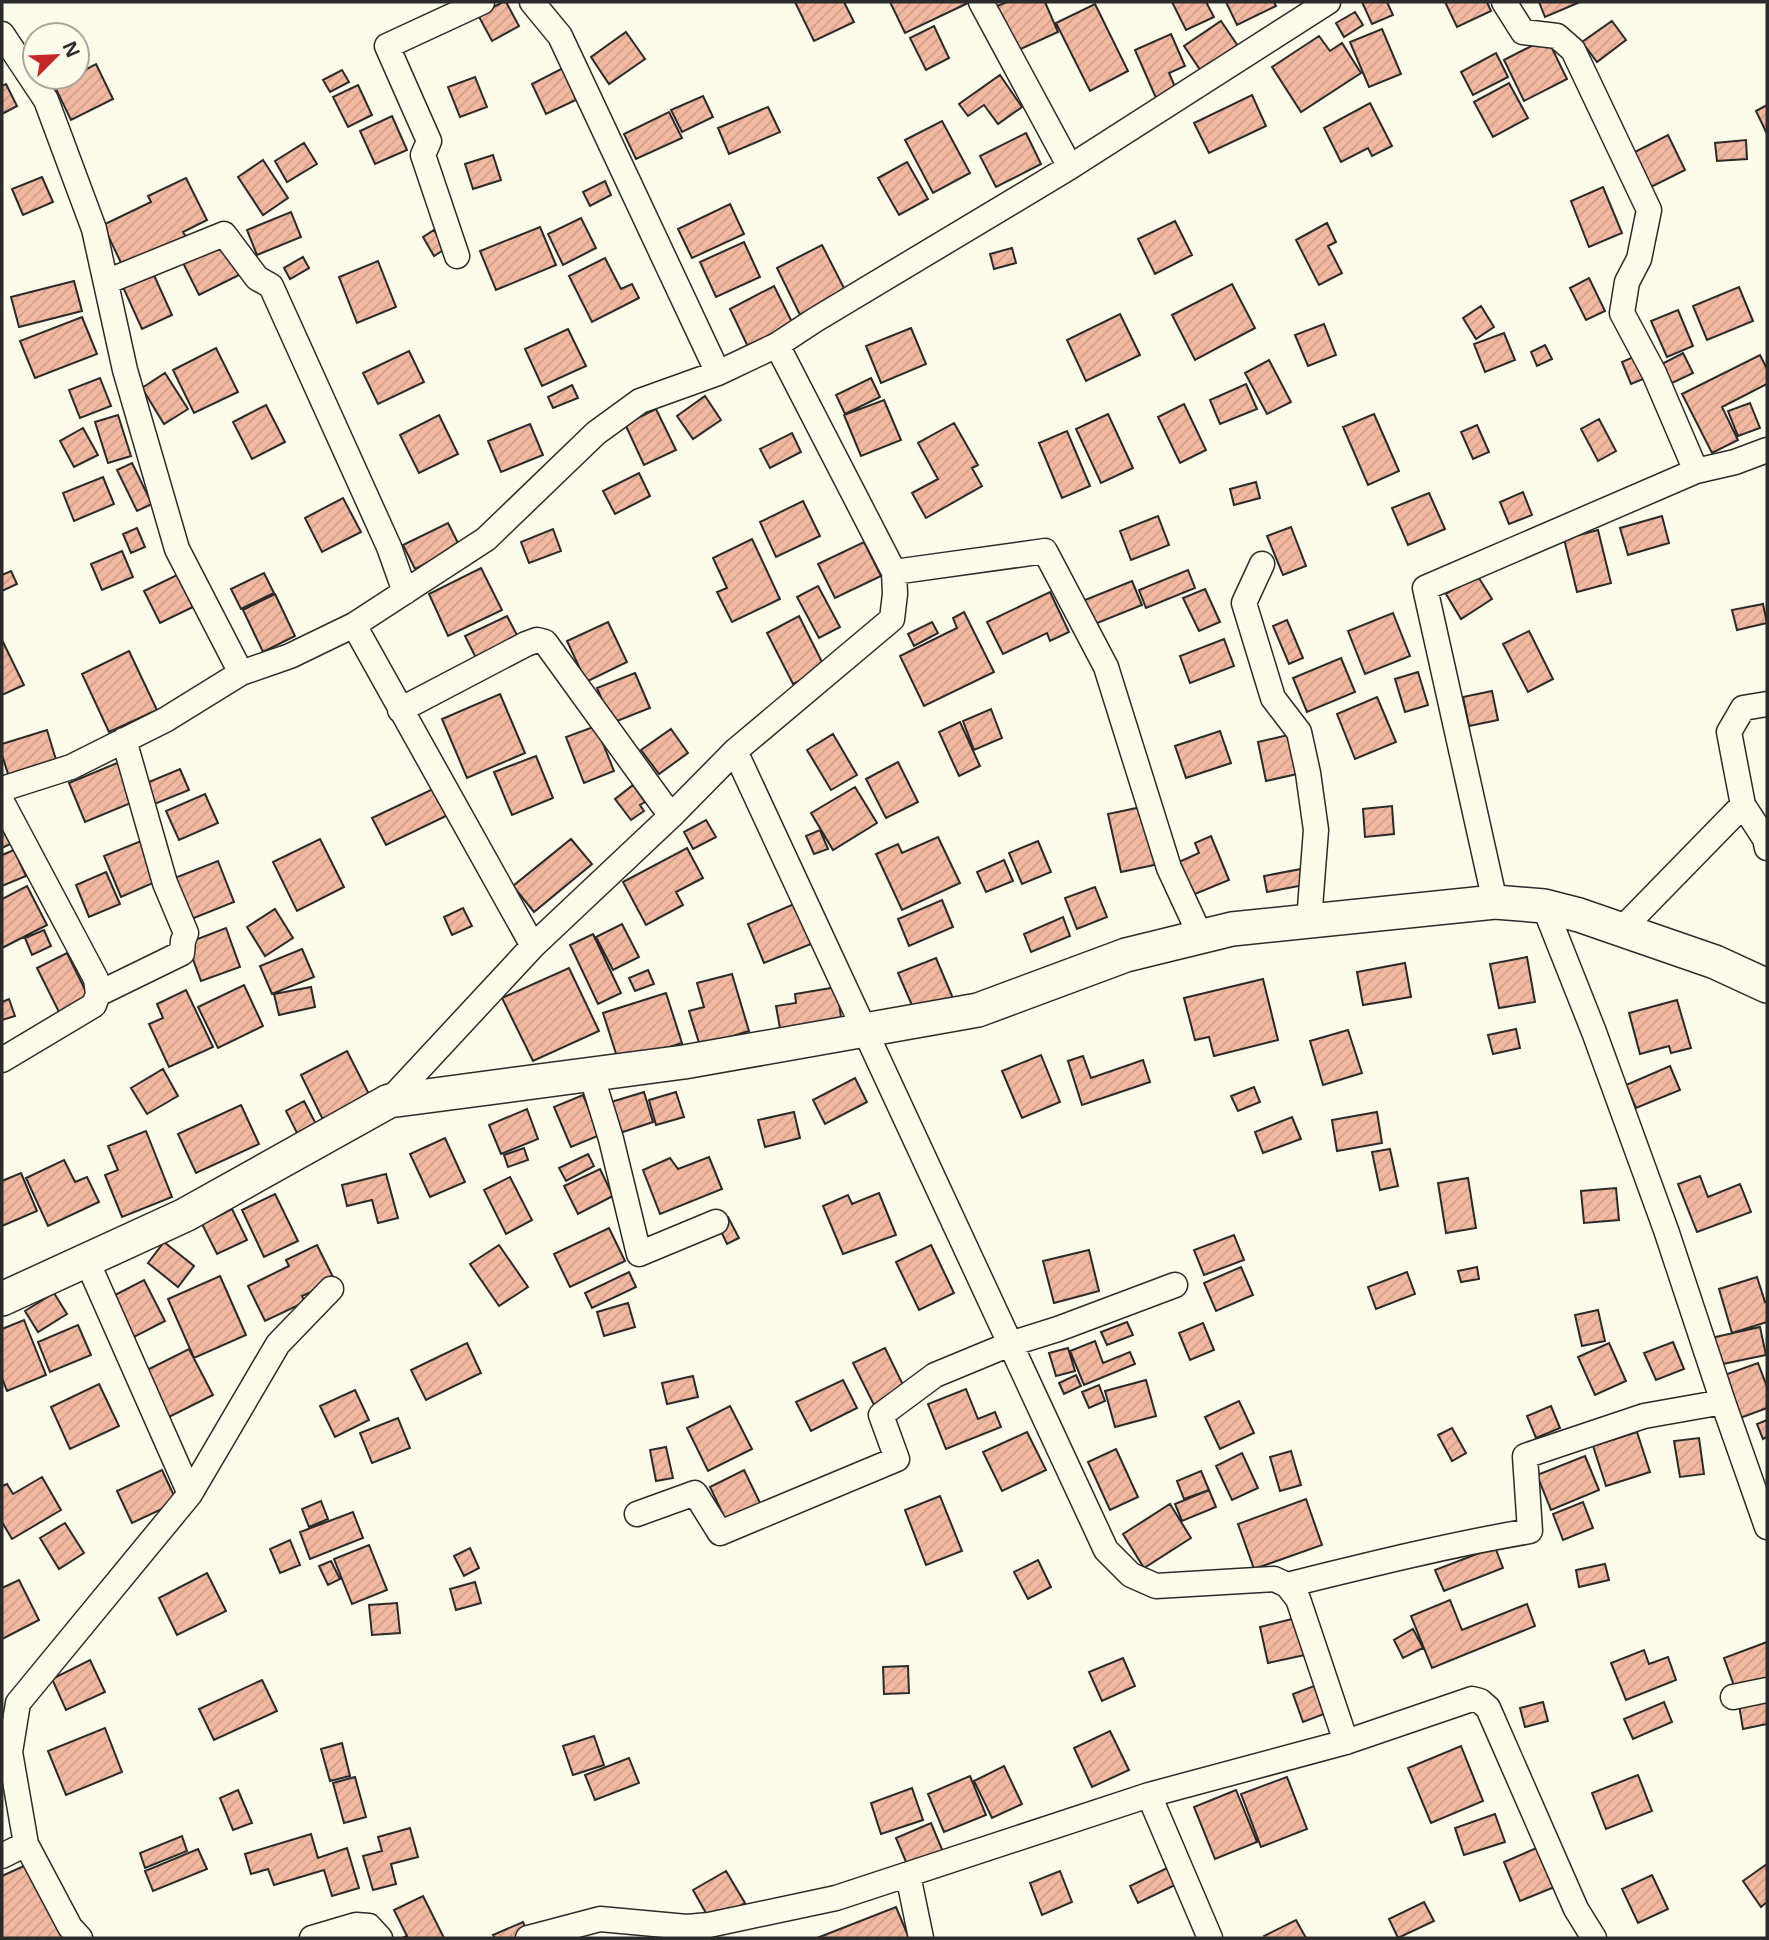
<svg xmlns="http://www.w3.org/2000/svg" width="1769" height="1940" viewBox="0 0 1769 1940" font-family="'Noto Sans',sans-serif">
<defs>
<pattern id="building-hatch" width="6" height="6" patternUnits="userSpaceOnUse" patternTransform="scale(1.75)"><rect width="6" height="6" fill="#f2b8a0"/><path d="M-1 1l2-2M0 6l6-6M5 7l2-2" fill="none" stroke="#d09e8a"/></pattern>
</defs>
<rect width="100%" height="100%" fill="#fdfbea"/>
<path fill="url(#building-hatch)" stroke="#2b2b2b" stroke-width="2" d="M503 2H506L519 26 492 41 478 15Z
M795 2H844L854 22 814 41Z
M890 2H968V3L905 33Z
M1007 2H1045L1058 32 1012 53 992 8Z
M1172 2H1206L1214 17 1186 30Z
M1226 2H1274L1276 6 1237 25Z
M1362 2H1387L1393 15 1372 24Z
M1445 2H1487L1491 11 1457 27Z
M1539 2H1580L1545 17Z
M1095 4 1128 71 1090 91 1056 23Z
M1355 12 1363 25 1344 37 1336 23Z
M1221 21 1240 49 1203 74 1184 46Z
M1612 21 1626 40 1597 62 1582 42Z
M934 26 949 58 926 70 910 38Z
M1382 29 1401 74 1369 87 1350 42Z
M626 32 645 59 609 84 591 57Z
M1171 34 1185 66 1169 73 1176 89 1156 98 1135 50Z
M1319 36 1330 51 1342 43 1361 73 1301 112 1272 67Z
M1547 38 1567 79 1524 101 1504 60Z
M1496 53 1508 77 1473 95 1461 72Z
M96 64 113 99 71 120 54 85 70 77H77V74Z
M563 68 578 99 546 114 532 84Z
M342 70 349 82 330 92 323 80Z
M1000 75 1022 107 998 124 984 105 968 116 959 104Z
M475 77 487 107 460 117 448 87Z
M1509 83 1528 118 1493 137 1474 102Z
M6 84 17 106 2 114V86Z
M358 85 372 115 348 127 333 97Z
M1252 95 1266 126 1209 153 1194 123Z
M703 96 713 117 682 132 671 110Z
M1370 103 1392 146 1372 156 1368 148 1341 162 1324 128Z
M1767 105V134L1756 111Z
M768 107 780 132 729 154 718 128Z
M669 112 682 138 636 159 624 134Z
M392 116 407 150 375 164 360 131Z
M942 121 970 173 933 193 905 140Z
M1026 133 1041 164 996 187 980 156Z
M1668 135 1685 170 1643 191 1625 157Z
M1746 140 1747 159 1717 161 1715 143Z
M304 143 317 164 287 182 275 161Z
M493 155 501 180 473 189 465 164Z
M263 160 288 198 263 215 238 177Z
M907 162 928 199 899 215 878 178Z
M42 177 53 202 23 215 12 189Z
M186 178 207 220 183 232 186 237 123 267 103 225 151 202 148 196Z
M605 181 611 195 590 206 583 192Z
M1603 187 1622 233 1589 247 1571 201Z
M730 204 744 234 692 258 678 229Z
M291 212 301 237 257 255 247 230Z
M581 218 596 248 563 265 548 234Z
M1175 221 1192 255 1155 274 1138 239Z
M1327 223 1336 242 1328 246 1342 273 1319 285 1296 240Z
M540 227 556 265 496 290 480 251Z
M434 230 445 249 434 256 423 237Z
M221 239 239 275 199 295 181 259Z
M744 242 760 277 716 297 700 262Z
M822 245 846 292 800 315 777 268Z
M1012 248 1016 263 994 269 990 254Z
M303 257 309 268 290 279 284 268Z
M605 258 621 289 632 284 639 298 592 322 569 276Z
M378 261 396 307 357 323 339 277Z
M153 273 172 315 142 329 123 287Z
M1589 278 1605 311 1586 320 1570 288Z
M74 281 82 311 19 327 11 297Z
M1232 284 1255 328 1195 360 1172 315Z
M774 286 794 326 749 349 730 309Z
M1739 287 1753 321 1707 340 1693 306Z
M1481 306 1494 327 1476 339 1463 318Z
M1678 310 1693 346 1667 357 1651 321Z
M1120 314 1140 355 1086 381 1067 340Z
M82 317 97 354 35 378 20 341Z
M1324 324 1336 355 1308 366 1295 335Z
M911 328 926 364 881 383 866 346Z
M568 329 586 366 542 386 525 349Z
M1504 333 1515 360 1485 372 1474 344Z
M1545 345 1552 359 1537 366 1531 352Z
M216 348 238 392 194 413 173 370Z
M409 351 424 382 378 404 363 373Z
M1683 353 1693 373 1670 384 1660 365Z
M1638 355 1648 377 1631 384 1622 362Z
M1760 355 1767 369V384L1722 407 1738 440 1712 453 1682 394Z
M1269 360 1291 402 1267 414 1245 373Z
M165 373 188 409 164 424 142 388Z
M100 378 111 406 80 418 69 390Z
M871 378 880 397 845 414 836 395Z
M1246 384 1257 409 1220 424 1210 400Z
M572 385 578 398 553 408 548 397Z
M705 396 721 420 693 439 677 416Z
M884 400 901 440 861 456 844 415Z
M1750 403 1760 428 1738 436 1728 411Z
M1184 404 1206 450 1180 463 1158 417Z
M266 405 285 442 252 459 233 422Z
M656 409 676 450 644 465 625 424Z
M1108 414 1133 468 1101 483 1076 429Z
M1374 414 1399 471 1368 485 1343 427Z
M118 415 131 456 108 463 95 422Z
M439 415 458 454 419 473 400 435Z
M1599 419 1616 451 1598 461 1581 429Z
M954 423 978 465 972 468 982 486 926 518 912 493 938 479 918 443Z
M530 424 543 455 501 472 488 441Z
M1477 425 1489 452 1473 459 1461 432Z
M83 428 98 455 74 467 60 441Z
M1067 431 1090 486 1062 498 1039 443Z
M792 433 801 452 770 468 760 449Z
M132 463 152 504 137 511 117 470Z
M639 473 650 496 615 514 603 491Z
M103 477 114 504 74 521 63 493Z
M1256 482 1260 498 1234 505 1230 489Z
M1523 492 1532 515 1509 524 1500 502Z
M1429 493 1445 529 1408 545 1392 508Z
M343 498 361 532 322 552 305 518Z
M803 501 820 536 776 557 760 522Z
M1158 516 1169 545 1131 560 1120 531Z
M1662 516 1669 543 1628 555 1620 528Z
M448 523 460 547 415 569 403 545Z
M1291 527 1306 566 1283 575 1267 536Z
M137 528 145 547 131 553 123 534Z
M553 529 561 551 529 563 521 542Z
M1598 530 1611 583 1577 592 1564 539Z
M752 539 780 599 732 622 717 592 727 588 713 558Z
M864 542 881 576 835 598 818 564Z
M122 551 133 577 102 590 91 564Z
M481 568 502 610 448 636 429 594Z
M1188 570 1195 588 1146 608 1139 590Z
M11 571 17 584 2 591V575Z
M264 573 274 593 241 609 231 589Z
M177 575 193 607 160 623 144 591Z
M1477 575 1492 599 1461 619 1446 594Z
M1132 581 1142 605 1090 626 1080 602Z
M818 586 840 627 819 638 797 597Z
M1205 589 1220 622 1199 631 1183 598Z
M1050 592 1069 632 1050 641 1047 633 1003 654 987 622Z
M275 594 295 636 263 652 243 610Z
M1763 604 1767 623 1737 630 1732 610Z
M964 612 994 672 924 706 900 656 957 628 953 618Z
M1393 613 1410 656 1365 674 1348 631Z
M507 616 518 637 476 658 465 636Z
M799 616 825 668 793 684 767 633Z
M1287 620 1303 658 1289 664 1273 626Z
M608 622 627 662 586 682 567 641Z
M932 622 938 633 914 646 908 634Z
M1529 631 1553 679 1528 692 1503 644Z
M1224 639 1234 666 1190 683 1180 656Z
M3 642 24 685 2 695V643Z
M129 651 157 710 109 732 82 674Z
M1341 658 1355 692 1307 712 1293 678Z
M1418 672 1428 705 1405 712 1395 679Z
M635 673 650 708 612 723 597 688Z
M1492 691 1498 720 1469 726 1463 697Z
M500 694 525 753 467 778 442 719Z
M1377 697 1396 742 1355 759 1337 714Z
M991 709 1002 738 974 750 963 721Z
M960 722 980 766 959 776 939 732Z
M596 726 614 771 584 783 566 737Z
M671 729 688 753 659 774 641 750Z
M47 730 57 763 9 777 2 755V744Z
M1220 731 1231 763 1186 778 1175 746Z
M1297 733 1306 772 1266 781 1258 742Z
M833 734 857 775 831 790 807 750Z
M536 756 553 798 512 815 494 772Z
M122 761 138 800 85 822 69 783Z
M898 762 918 802 886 818 866 779Z
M180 769 189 790 152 805 144 784Z
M633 785 645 802 640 805 644 811 631 820 615 799Z
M855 787 877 823 833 850 811 813Z
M435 788 448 815 386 845 372 818Z
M205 794 218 823 179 840 166 811Z
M2 803 19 840 2 848Z
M1146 806 1159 864 1121 872 1108 814Z
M1392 806 1394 834 1365 837 1363 809Z
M706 820 716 837 693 849 684 832Z
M820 830 828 849 814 854 806 836Z
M1211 836 1229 880 1183 899 1170 866 1199 853 1195 843Z
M938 837 960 883 902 910 876 854 898 844 902 853Z
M146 839 162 879 121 897 104 856Z
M320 839 344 887 297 911 273 862Z
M571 839 592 864 534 912 513 886Z
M1038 841 1051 872 1022 884 1009 853Z
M687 848 703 878 676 892 683 905 646 925 623 882Z
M14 850 26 876 2 886V855Z
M1004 860 1013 881 986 892 977 872Z
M218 861 234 902 184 922 167 881Z
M1301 869 1304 885 1267 892 1264 876Z
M106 872 120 904 89 917 76 885Z
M27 886 47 925 2 948V899Z
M1095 887 1107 917 1077 929 1065 898Z
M942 900 953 927 909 946 898 919Z
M794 904 811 944 764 963 748 924Z
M463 908 472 926 452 935 444 917Z
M275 909 293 938 265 956 247 927Z
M1063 917 1070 936 1031 952 1024 934Z
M622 924 639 957 613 970 596 937Z
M226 928 240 967 201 981 187 943Z
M44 930 51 946 32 955 25 938Z
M593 934 621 993 598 1004 570 945Z
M302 949 314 977 272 994 260 966Z
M67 953 90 1000 60 1014 37 968Z
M1527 957 1535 1002 1499 1008 1490 964Z
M936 958 955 1003 918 1019 898 973Z
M1405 963 1411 997 1363 1005 1357 972Z
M569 968 599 1031 533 1061 502 998Z
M648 970 654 984 635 991 629 978Z
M732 974 749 1031 700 1046 689 1011 704 1007 697 983Z
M1263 979 1278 1040 1214 1056 1209 1037 1195 1040 1184 998Z
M244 985 263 1026 218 1048 198 1007Z
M311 987 315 1007 279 1015 274 994Z
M837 987 842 1025 781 1034 776 1006 796 1003 795 994Z
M186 990 213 1047 169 1067 149 1024 163 1018 157 1004Z
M666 993 682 1043 619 1063 603 1013Z
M9 999 15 1016 2 1020V1002Z
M1677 1000 1691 1048 1671 1053 1669 1046 1640 1054 1629 1013Z
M1516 1029 1520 1048 1493 1054 1488 1035Z
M1348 1030 1362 1073 1323 1085 1310 1041Z
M347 1051 372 1100 325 1124 301 1075Z
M1041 1055 1060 1102 1022 1118 1002 1071Z
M1083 1056 1091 1078 1143 1060 1150 1082 1082 1105 1068 1061Z
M1670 1066 1680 1090 1636 1108 1626 1085Z
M163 1069 178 1096 147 1114 131 1088Z
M855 1078 867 1102 825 1124 813 1100Z
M1254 1087 1260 1102 1238 1111 1231 1096Z
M644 1092 653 1122 617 1134 608 1103Z
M676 1092 684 1117 656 1125 649 1100Z
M583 1095 600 1135 571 1147 554 1107Z
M304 1101 318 1128 299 1137 286 1111Z
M241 1105 259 1144 196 1173 178 1134Z
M527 1109 538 1139 501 1154 489 1125Z
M794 1112 800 1138 765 1147 758 1120Z
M1377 1112 1382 1143 1337 1151 1332 1120Z
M1292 1117 1301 1139 1263 1153 1255 1132Z
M146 1131 172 1197 122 1217 105 1175 118 1170 108 1146Z
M445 1138 465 1182 430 1197 410 1154Z
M524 1148 528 1160 508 1167 504 1155Z
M1390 1149 1398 1186 1380 1190 1372 1152Z
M588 1154 594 1166 566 1181 559 1168Z
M709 1157 722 1189 660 1214 643 1170 670 1158 678 1169Z
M64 1160 75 1182 87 1177 99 1202 48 1226 26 1178Z
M600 1169 613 1196 578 1214 564 1186Z
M21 1173 37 1211 2 1226V1181Z
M386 1174 398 1218 378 1223 372 1200 347 1206 342 1185Z
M1700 1176 1708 1197 1740 1184 1751 1212 1697 1232 1678 1184Z
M510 1177 532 1220 506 1234 484 1190Z
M1468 1178 1476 1228 1446 1233 1438 1183Z
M1616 1188 1619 1220 1584 1223 1581 1191Z
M879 1193 896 1235 843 1254 823 1206 848 1195 852 1204Z
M275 1194 298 1241 264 1257 242 1210Z
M232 1209 247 1240 217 1254 202 1224Z
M728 1217 739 1238 727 1244 717 1223Z
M609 1228 625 1261 570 1287 554 1254Z
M1234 1235 1244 1260 1204 1275 1194 1250Z
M164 1242 194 1266 178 1287 148 1263Z
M317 1245 335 1281 302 1296 305 1302 265 1321 248 1286 289 1266 286 1260Z
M499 1245 528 1287 499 1306 470 1264Z
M931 1245 954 1293 919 1310 896 1262Z
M1089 1250 1099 1291 1054 1303 1043 1261Z
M1241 1267 1253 1295 1216 1311 1204 1283Z
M1477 1267 1479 1279 1461 1282 1458 1271Z
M629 1272 636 1287 592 1308 585 1293Z
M1407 1272 1415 1294 1376 1309 1368 1287Z
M220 1276 246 1335 194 1358 168 1299Z
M1757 1277 1765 1302 1767 1301V1322L1732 1333 1719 1289Z
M144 1280 165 1321 134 1337 113 1296Z
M54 1293 67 1314 38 1332 25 1311Z
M628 1303 635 1327 604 1336 597 1312Z
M1598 1310 1605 1341 1582 1346 1575 1315Z
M24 1320 46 1375 7 1391 2 1378V1329Z
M1127 1322 1133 1335 1107 1345 1101 1332Z
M1203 1323 1214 1350 1190 1360 1179 1333Z
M78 1325 91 1355 50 1372 38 1342Z
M1760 1327 1766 1355 1718 1365 1711 1338Z
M1095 1341 1103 1363 1130 1352 1135 1364 1084 1385 1070 1351Z
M1673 1342 1684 1369 1656 1380 1644 1353Z
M467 1343 481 1373 426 1400 411 1370Z
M1609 1343 1626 1381 1595 1395 1578 1357Z
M885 1348 905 1389 874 1405 853 1363Z
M1068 1348 1075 1371 1056 1376 1049 1353Z
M189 1349 213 1395 161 1421 137 1375Z
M1758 1363 1767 1387V1408L1732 1421 1716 1378Z
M1076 1375 1081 1386 1064 1394 1059 1383Z
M693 1376 698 1397 667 1404 662 1383Z
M843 1380 857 1408 811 1431 796 1402Z
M1146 1380 1156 1416 1115 1427 1105 1391Z
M99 1384 119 1426 70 1449 51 1407Z
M1099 1385 1105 1401 1089 1408 1082 1392Z
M966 1389 978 1419 995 1412 1001 1427 946 1449 928 1404Z
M355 1390 369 1420 335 1437 320 1406Z
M1239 1401 1254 1433 1220 1449 1205 1417Z
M730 1406 752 1449 708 1471 687 1428Z
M1551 1406 1560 1428 1536 1438 1527 1416Z
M398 1418 410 1448 372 1463 360 1433Z
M1767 1420V1437L1763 1439 1757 1424Z
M1452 1428 1466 1453 1452 1461 1438 1435Z
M1027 1432 1046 1470 1002 1491 983 1452Z
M1637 1432 1650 1472 1606 1486 1593 1446Z
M1699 1438 1704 1474 1680 1477 1674 1441Z
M666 1447 673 1478 656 1481 650 1450Z
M1116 1449 1138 1497 1110 1510 1088 1462Z
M1291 1451 1301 1485 1280 1491 1270 1457Z
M1242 1453 1258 1488 1232 1500 1216 1466Z
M1585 1456 1599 1490 1551 1510 1537 1475Z
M162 1470 177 1502 132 1523 117 1491Z
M744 1470 763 1509 728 1525 710 1487Z
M1201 1471 1209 1490 1184 1499 1177 1481Z
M42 1477 61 1510 12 1539 2 1522V1486L7 1484 13 1494Z
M1209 1490 1216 1507 1182 1521 1175 1504Z
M940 1496 962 1551 926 1565 905 1510Z
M1306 1499 1322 1545 1254 1569 1238 1524Z
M321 1501 328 1519 309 1527 302 1509Z
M1583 1502 1593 1528 1563 1540 1553 1514Z
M1170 1504 1191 1538 1144 1568 1123 1534Z
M353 1512 363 1538 310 1559 300 1532Z
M65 1523 84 1553 59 1569 40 1538Z
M290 1540 300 1565 280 1573 270 1549Z
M369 1545 387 1590 352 1604 334 1559Z
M1495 1547 1503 1568 1444 1591 1435 1570Z
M470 1548 479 1568 464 1576 454 1556Z
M1038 1560 1051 1587 1028 1599 1014 1572Z
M331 1561 340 1579 328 1585 319 1566Z
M1605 1564 1609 1580 1579 1587 1576 1570Z
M207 1573 226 1611 177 1635 159 1598Z
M19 1580 39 1620 2 1639V1588Z
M475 1582 481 1603 456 1610 450 1589Z
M1450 1600 1462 1630 1527 1604 1535 1626 1432 1668 1411 1616Z
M397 1603 400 1633 372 1635 369 1605Z
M1296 1618 1305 1655 1268 1663 1260 1627Z
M1413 1629 1423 1648 1403 1658 1394 1640Z
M1767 1642V1683L1737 1694 1724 1658Z
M1644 1650 1649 1664 1668 1657 1676 1680 1626 1700 1611 1663Z
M1123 1658 1135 1686 1102 1701 1089 1672Z
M90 1660 105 1692 66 1710 52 1679Z
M908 1666 909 1693 884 1694 883 1667Z
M262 1680 277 1711 214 1740 199 1709Z
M1322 1683 1332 1711 1303 1722 1293 1694Z
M1767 1699V1724L1743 1729 1739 1705Z
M1543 1702 1548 1721 1525 1727 1520 1708Z
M1664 1702 1672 1722 1633 1739 1624 1719Z
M105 1728 122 1772 66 1795 48 1751Z
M1110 1731 1129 1770 1092 1787 1074 1748Z
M594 1736 604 1765 573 1775 563 1746Z
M342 1743 350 1776 330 1781 321 1749Z
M1461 1746 1483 1801 1431 1823 1408 1768Z
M629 1758 639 1783 595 1800 585 1775Z
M1004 1766 1022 1804 992 1818 974 1781Z
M1638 1775 1652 1811 1606 1829 1592 1793Z
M970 1776 986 1815 944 1832 928 1794Z
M355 1777 366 1817 344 1823 333 1783Z
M1287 1777 1307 1829 1261 1847 1241 1794Z
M912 1788 923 1820 881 1834 871 1803Z
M238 1790 252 1823 233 1830 220 1798Z
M1236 1790 1257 1842 1215 1859 1194 1807Z
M1495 1814 1505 1842 1464 1855 1455 1828Z
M931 1823 946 1859 911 1874 896 1838Z
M410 1828 418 1857 391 1864 396 1884 373 1890 363 1856 382 1851 378 1837Z
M311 1834 318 1858 347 1848 359 1888 332 1896 324 1870 274 1885 268 1869 251 1874 245 1854Z
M182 1836 187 1851 145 1868 140 1853Z
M1546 1844 1562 1884 1520 1901 1504 1862Z
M198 1849 207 1869 153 1891 145 1871Z
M1767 1864V1902L1761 1907 1743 1881Z
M26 1865 71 1938H2V1876Z
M1167 1868 1175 1885 1138 1903 1130 1886Z
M726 1871 745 1903 711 1922 693 1890Z
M1060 1871 1072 1902 1042 1915 1030 1883Z
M1652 1875 1668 1909 1638 1923 1622 1889Z
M423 1896 444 1938H402L407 1936 394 1910Z
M1424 1902 1434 1921 1398 1938 1389 1919Z
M896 1907 909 1938H817Z
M1296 1920 1306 1938H1266L1264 1936Z
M523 1922 528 1934 517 1938H495L493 1935Z"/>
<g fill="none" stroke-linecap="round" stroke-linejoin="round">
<g stroke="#2b2b2b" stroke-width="27">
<path id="street" d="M532 2 560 36 718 373
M981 2 1070 167
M1504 2 1523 32 1557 36 1573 50 1649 210 1639 259 1627 282 1622 313 1654 373 1696 471
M2 34 46 100 94 229 125 370 177 549 241 673 290 656 354 625 486 539 596 433 640 401 718 373 777 345 815 320 1070 167 1328 2
M457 256 423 155 429 141 387 46 482 2
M106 282 224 234 257 278 271 286 389 547 405 592
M1262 564 1244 603 1273 698 1299 732 1308 773 1316 830 1309 921
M894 572 1045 551 1106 667 1169 868 1201 937
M354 625 533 946
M1767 704 1743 708 1729 732 1743 805 1765 839 1767 848
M400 710 526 644 537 640 545 642 671 816
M735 751 1106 1550 1131 1575 1156 1586 1274 1579 1287 1585 1298 1599 1346 1742
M2 789 71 767 165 720 241 673
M2 802 96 979 98 994 94 1005 2 1060
M1495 902 1425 588 1696 471 1735 462 1767 450
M1544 906 1594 1032 1666 1230 1723 1402 1767 1527
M1622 929 1743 805
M98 994 182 953 183 941 186 933 165 883 124 740
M591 1074 611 1139 639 1254 716 1222
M389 1101 533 946 671 816 735 751 892 619 895 594 894 572 777 345
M87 1261 190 1494
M637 1514 695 1493 720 1533 897 1459 881 1415 935 1375 1010 1344 1058 1329 1175 1285
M1287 1585C1368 1565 1448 1545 1530 1531L1525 1456 1644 1416 1723 1402
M1733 1697 1767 1690
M1149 1795 1210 1938
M2 1856 26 1844
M908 1875 921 1938
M80 1938 70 1927 26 1844 10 1752 18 1703 190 1494 278 1344 331 1289
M312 1938 356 1925 369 1926 380 1938
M528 1938 600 1919 687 1927 709 1925 836 1898 1149 1795 1346 1742 1472 1699 1480 1701 1488 1708 1576 1909 1594 1938"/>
</g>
<g stroke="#2b2b2b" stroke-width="36">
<path id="secondary" d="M2 1299 185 1215 389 1101 684 1062 978 1010 1126 955 1232 929 1495 902 1544 906 1579 915 1715 962 1767 986"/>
</g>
<use href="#street" stroke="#fdfbea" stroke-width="24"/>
<use href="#secondary" stroke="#fdfbea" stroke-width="33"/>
</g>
<rect width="1769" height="1940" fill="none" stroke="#2b2b2b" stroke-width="7"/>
<g transform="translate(56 56) rotate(66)"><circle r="33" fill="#fdfbea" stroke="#a9a89e" stroke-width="2"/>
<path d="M0-5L12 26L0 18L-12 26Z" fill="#c62828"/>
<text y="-10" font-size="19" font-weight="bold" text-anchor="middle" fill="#2b2b2b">N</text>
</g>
</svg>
